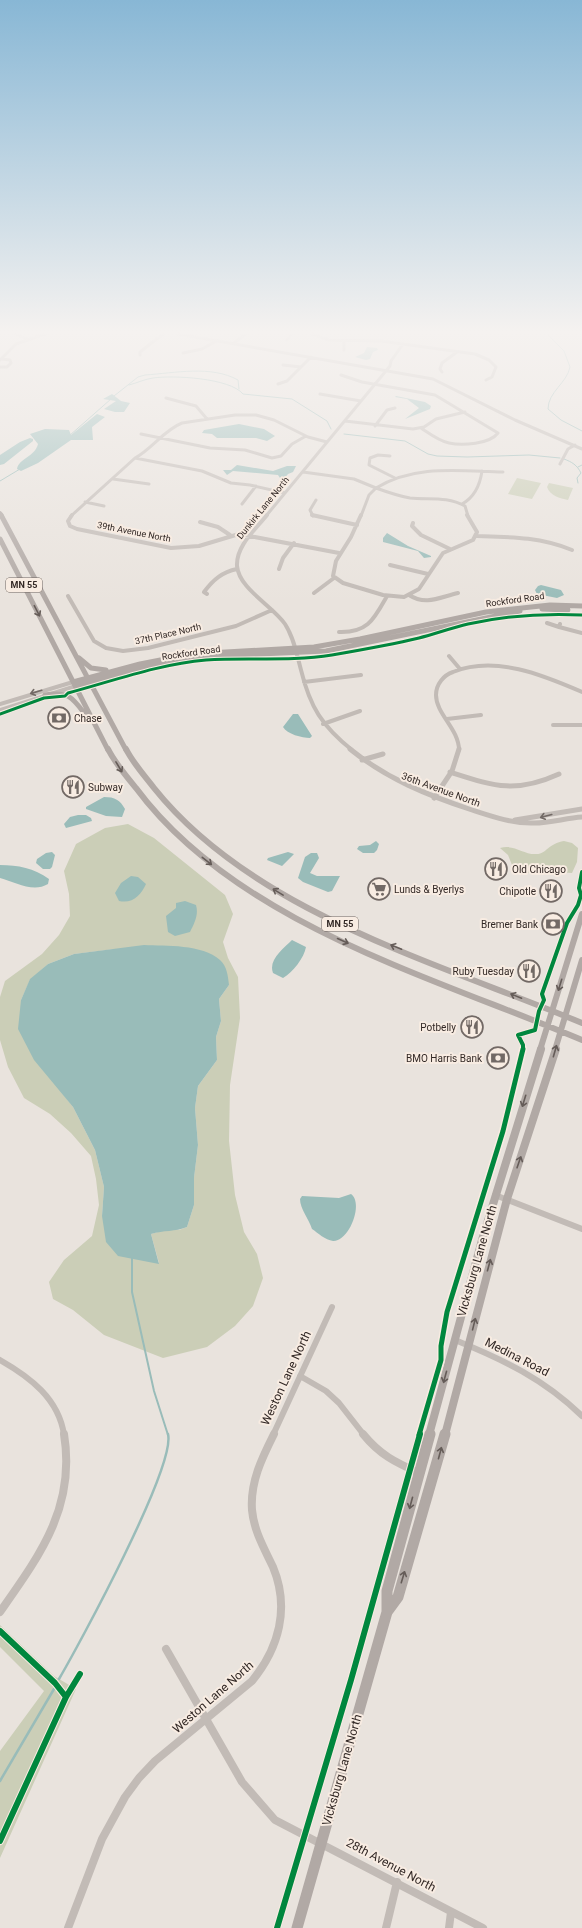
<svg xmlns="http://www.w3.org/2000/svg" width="582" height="1928" viewBox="0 0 582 1928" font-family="Roboto,sans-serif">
<rect width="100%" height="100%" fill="#e9e3dd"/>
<path fill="#cbceb7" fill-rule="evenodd" d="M517 478 541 483 532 499 508 494Z
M549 483 573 488 568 500C560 498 550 496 547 487Z
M128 824 154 838 225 895 233 914 223 942 228 958 238 977 240 1018 230 1085 229 1141 235 1195 244 1232 257 1254 263 1278 253 1306 235 1326 207 1347 163 1358 104 1335 73 1310 53 1299 49 1282 64 1260 92 1236 99 1205 96 1179 91 1156 71 1133 50 1114 24 1098 8 1067 0 1040V997L5 981 42 954 59 935 70 916 69 894 64 871 76 844 105 828ZM115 949 229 985 219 999 221 1021 216 1037 217 1060 198 1086 195 1108 198 1145 194 1178V1205L187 1227 179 1230H165L151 1234 159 1263 102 1216 104 1187 95 1150 73 1107 56 1085 21 1000 30 980 48 964 74 954Z
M564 841 572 843 578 848 577 862 572 873 539 871 524 874 514 870 508 855 500 848C515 844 523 855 537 854 546 854 549 843 564 841Z
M0 1625 54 1676 76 1689 0 1858V1751L44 1691 0 1647Z"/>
<path fill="#99bcb9" d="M367 347 377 348 378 350 373 352 370 359 366 360 355 357 364 353Z
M112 394 121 401 130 403 124 412H115L104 409 116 401 103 399Z
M396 396 425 402 431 406 430 409 405 419 419 408 407 399 395 397Z
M97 414 105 417 92 427 93 440H71L38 463 21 471 17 469C19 458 35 457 38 444L30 434 45 429 69 430 71 435Z
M239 424 264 429 275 436 267 441 256 438H217L212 434 202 433 204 430Z
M30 438 33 439V441L4 464 0 465V455L20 442Z
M237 465 273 471 287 466H296L293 472 288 474 282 481 278 475 233 471 227 475 223 470H231Z
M387 533 408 546 431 556V557L424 558 418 551 383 542V538Z
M541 585 561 590 564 595 557 598 537 594 535 590 538 586Z
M293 714H298L312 736 310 738C302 738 287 734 283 727Z
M104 797C115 797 120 800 125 809L122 817 106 816 86 809V807Z
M78 815H86L91 818 92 821 66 828 64 824 70 817Z
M376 841 379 844 377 850 374 853H363L357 849 359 846 370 845Z
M52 852 55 855 52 867 50 869H43L36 863 37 859 46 853Z
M288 852 294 854 282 866 267 860 268 858Z
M311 853H317L319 858 310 873 317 876H340L332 891 328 892 303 882 298 878 305 857Z
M0 865C18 865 34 868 49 879L48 884C33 893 15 882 0 878Z
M131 876 138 877 146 884C141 895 133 904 119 901L115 893 121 883Z
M185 901 196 905C199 915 194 924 190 932L175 936 168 932 166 916 176 908V903Z
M292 940 306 947C304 958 293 972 283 978L273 973C268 960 283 949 292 940Z
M144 945C166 946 202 944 220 960 227 966 228 976 229 985L219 999 221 1021 216 1037 217 1060 198 1086 195 1108 198 1145 194 1178V1205L187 1227C175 1232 164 1230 151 1234L159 1264 118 1256 106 1242 102 1216 104 1187 95 1150 73 1107 34 1060 18 1029 21 1000 30 979 48 964 74 954Z
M351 1194C364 1203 349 1242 333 1241 325 1240 318 1233 312 1229 309 1219 300 1209 300 1199L302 1196 339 1198Z"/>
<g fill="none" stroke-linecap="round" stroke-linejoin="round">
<path stroke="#99bcb9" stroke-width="1" d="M547 334 564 351 570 367C567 383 548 392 548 409L561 420 582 431
M129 385C137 383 145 379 153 378 173 375 230 378 243 394L292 399 327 421 331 429
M114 396 138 377 145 375C175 373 211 365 238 380L239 389
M344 434 405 441 428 454 437 456 467 457 529 455 560 458
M69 436 111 399
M564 459C572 462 577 465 581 473L577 478 578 483
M578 467 582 465
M0 481 20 469"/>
<path stroke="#99bcb9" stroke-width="2" d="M132 1258V1292L154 1391 168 1435"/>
<path stroke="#99bcb9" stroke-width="2.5" d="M59 1679C80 1643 176 1466 168 1434
M0 1781 54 1689"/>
<path stroke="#c2bbb6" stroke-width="3" d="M16 334 27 339
M178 334 433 379 515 420 582 449
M312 334 329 340 381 341 475 354 489 360 496 367 492 377 486 380
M287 340 291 334
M344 342V350
M234 343 245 334
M183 353 202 349 218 340
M140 355V352L163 334
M0 360 16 344 45 334
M283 365 301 367
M0 367H7L11 363 10 360 2 359
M442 372 440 369 442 363 457 352
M341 375 362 382 435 395 498 433C490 444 462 446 449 443 439 441 430 434 421 428
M278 384 287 381 311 357
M320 394 361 401
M166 398 196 406 207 419
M345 421 413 429 424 427 436 419 465 412
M375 426 387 410 395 408
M141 434 210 448 245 450 272 458 281 456 292 444 306 436
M390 456 378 455 370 458 369 465 395 478
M135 458 202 471 231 483 250 485 285 493
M560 464 568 449 575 445
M303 472 354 479 376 488
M113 479 149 484
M376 488C387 492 398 496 410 498 429 500 447 496 465 506L468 516
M376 488C415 464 460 471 503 472
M85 502 104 506
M242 504 256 486
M462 504C475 497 480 485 482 471
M71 516 135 458C152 449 164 430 182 423L235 415H256L274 420 308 437 327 442
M266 516 390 366 391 361 403 344
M313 516 310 510 316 500
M361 516 369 495 376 488"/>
<path stroke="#c2bbb6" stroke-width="4" d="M72 515 68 521 70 526 77 529 171 548 199 546 239 534 339 553
M267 515C255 530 236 546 237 566 239 589 273 606 285 624 294 638 297 655 301 670 310 707 322 726 352 750
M312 515 357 525
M361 515 351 537 336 561 333 576 343 583 383 595 404 597 419 589 443 553 473 540 477 532 467 515
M200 522 218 527 230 535
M413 523 412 526 421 535 450 549
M477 536C511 537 540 537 572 550
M390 565 428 574
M279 569 283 558 294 543
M314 593 334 578
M207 594 204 592C213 580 222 572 237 569
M409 595C426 606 440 597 458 593
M68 596 94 641 106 648 123 651 148 648 236 626 272 610
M547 623 559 627
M560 624 559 627 582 633
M339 632C368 633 374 619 387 596
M449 656 460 669
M304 682 361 675
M0 704 73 682
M0 710 76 686
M447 719 481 715
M323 724 360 711
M553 725H582
M459 750C459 729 436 714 436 695 436 684 444 675 453 672 495 655 543 675 582 692"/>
<path stroke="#c2bbb6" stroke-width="5" d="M350 749C387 779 427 795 472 810 491 816 510 823 531 823 548 824 565 818 582 817
M362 760 383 754
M450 772C494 786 515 794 559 774
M434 798 452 771 459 749
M515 820 582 809"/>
<path stroke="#c2bbb6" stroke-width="6" d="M495 1195 582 1229
M455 1340C504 1360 544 1379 582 1416
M0 1360C30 1377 59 1399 64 1435
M300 1376 326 1391 339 1403 364 1435
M273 1435 332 1307"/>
<path stroke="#c2bbb6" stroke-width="8" d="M363 1434C380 1455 395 1462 419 1473
M0 1612C40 1555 76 1507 64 1434
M166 1649 242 1782 275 1820 483 1928
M68 1928 102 1839 125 1797 139 1778 155 1761 252 1681C279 1648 290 1608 273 1567 264 1548 254 1531 252 1510 250 1482 262 1458 274 1434
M386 1928 397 1882
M449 1928 451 1912"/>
<path stroke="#b1a9a5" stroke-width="4" d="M0 513 2 516"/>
<path stroke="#b1a9a5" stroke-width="5" d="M1 515 126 750
M0 539 108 750
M542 609 568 610
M79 658 91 668 106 670
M73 682 140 664 191 654 314 647 360 639 486 612 550 605 582 606
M76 686 148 667 185 660 235 655 326 651 520 611
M45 695C68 691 72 697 85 714"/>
<path stroke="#b1a9a5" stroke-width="6" d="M108 749C115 763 126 776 136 788 236 923 433 977 582 1040
M126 749C133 763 144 775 154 788 254 913 439 963 582 1023
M540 1050 582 914
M555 1050 582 960"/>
<path stroke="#b1a9a5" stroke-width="8" d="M429 1435 482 1240 541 1049
M445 1435 507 1199 556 1049"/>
<path stroke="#b1a9a5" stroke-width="11" d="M387 1612 398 1597 445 1434
M297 1928 387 1612V1591L430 1434"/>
<g stroke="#f8ece2" stroke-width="5">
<path id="cycleway-far3" d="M0 714 44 698 65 696 68 693C113 681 159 664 206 660 248 657 290 662 332 655 361 650 390 645 419 638 435 634 451 628 468 624 505 616 544 613 582 615"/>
</g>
<g stroke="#f8ece2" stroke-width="6">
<path id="cycleway-far2" d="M523 1050V1045L518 1035 535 1030 539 1011 544 1000 542 994 567 923 578 905 581 895 579 888 582 872"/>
</g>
<g stroke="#f8ece2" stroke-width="8">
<path id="cycleway-far1" d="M419 1435 441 1360V1346L447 1312 503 1131 523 1049"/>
</g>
<g stroke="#f8ece2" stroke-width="8">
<path id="cycleway" d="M0 1631 55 1683 66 1697
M0 1841 66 1697 80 1674
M277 1928 351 1680 420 1434"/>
</g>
<use href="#cycleway-far3" stroke="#00873e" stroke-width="3"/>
<use href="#cycleway-far2" stroke="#00873e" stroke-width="4"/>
<use href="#cycleway-far1" stroke="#00873e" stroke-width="5"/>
<use href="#cycleway" stroke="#00873e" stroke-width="6"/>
</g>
<defs><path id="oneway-shaft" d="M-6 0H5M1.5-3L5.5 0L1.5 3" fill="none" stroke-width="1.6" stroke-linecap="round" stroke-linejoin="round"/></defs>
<g stroke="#655c58">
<use href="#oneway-shaft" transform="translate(37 611) rotate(63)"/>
<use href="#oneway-shaft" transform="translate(119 767) rotate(59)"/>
<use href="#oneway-shaft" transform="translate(207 861) rotate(38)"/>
<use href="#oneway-shaft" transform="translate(278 892) rotate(-149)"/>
<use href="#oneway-shaft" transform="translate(343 941) rotate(24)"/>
<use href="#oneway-shaft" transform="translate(396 947) rotate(-158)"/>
<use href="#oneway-shaft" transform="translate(560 985) rotate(107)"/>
<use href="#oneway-shaft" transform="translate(516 996) rotate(-158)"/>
<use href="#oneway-shaft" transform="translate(555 1051) rotate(-74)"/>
<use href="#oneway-shaft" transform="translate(524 1101) rotate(107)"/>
<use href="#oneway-shaft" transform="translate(519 1162) rotate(-71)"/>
<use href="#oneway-shaft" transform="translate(489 1265) rotate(-75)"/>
<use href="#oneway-shaft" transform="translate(474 1324) rotate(-76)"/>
<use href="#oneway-shaft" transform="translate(445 1377) rotate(105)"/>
<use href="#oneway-shaft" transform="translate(440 1453) rotate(-75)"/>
<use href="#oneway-shaft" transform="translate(411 1503) rotate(105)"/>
<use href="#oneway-shaft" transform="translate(403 1577) rotate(-73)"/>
</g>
<g stroke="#736a66">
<use href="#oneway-shaft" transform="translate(36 692) rotate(164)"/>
<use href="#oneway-shaft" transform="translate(546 816) rotate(165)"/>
</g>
<linearGradient id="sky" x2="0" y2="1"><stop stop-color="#88b7d5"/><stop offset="0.55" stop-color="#f5f2f0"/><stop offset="1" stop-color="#f5f2f0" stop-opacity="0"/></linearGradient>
<rect width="582" height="603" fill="url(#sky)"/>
<defs>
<g id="bank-ring" transform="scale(1.15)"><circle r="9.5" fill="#f8ece2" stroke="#726965" stroke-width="1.5"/><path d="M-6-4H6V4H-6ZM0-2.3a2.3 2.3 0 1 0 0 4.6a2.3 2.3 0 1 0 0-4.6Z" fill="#726965"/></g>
<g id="restaurant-ring" transform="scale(1.15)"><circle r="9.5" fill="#f8ece2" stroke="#726965" stroke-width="1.5"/><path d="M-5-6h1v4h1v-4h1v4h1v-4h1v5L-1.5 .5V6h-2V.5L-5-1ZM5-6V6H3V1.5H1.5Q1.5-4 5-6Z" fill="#726965"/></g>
<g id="supermarket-ring" transform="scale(1.15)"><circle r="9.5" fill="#f8ece2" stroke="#726965" stroke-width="1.5"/><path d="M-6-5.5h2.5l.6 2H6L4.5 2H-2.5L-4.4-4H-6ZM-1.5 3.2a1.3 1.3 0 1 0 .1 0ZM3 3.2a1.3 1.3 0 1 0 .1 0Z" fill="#726965"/></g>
</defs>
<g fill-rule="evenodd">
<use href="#bank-ring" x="59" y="718"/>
<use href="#restaurant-ring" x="73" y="787"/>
<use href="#restaurant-ring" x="496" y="869"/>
<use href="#supermarket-ring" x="379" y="889"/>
<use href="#restaurant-ring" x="551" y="891"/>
<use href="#bank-ring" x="553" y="924"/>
<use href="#restaurant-ring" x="529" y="971"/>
<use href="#restaurant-ring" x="472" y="1027"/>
<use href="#bank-ring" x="498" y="1058"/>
</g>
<g text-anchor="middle" stroke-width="4" stroke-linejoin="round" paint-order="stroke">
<g font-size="9" fill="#322825" stroke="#f8ece2">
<text transform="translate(263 508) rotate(-51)" y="3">Dunkirk Lane North</text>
<text transform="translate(134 532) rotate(11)" y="3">39th Avenue North</text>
<text transform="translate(515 600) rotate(-8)" y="3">Rockford Road</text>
<text transform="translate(168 634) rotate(-13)" y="3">37th Place North</text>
<text transform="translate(191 653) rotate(-8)" y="3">Rockford Road</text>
</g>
<g fill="#f8ece2" stroke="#6d635e" stroke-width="1">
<rect x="6" y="578" width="36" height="14" rx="3"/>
<rect x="322" y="917" width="36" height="14" rx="3"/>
</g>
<g font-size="9" font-weight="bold" fill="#322825">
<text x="24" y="588">MN 55</text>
<text x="340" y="927">MN 55</text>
</g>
<g font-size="10" fill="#322825" stroke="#f8ece2" text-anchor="end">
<text x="74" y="722" text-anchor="start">Chase</text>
<text x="88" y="791" text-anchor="start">Subway</text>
<text x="512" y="873" text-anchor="start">Old Chicago</text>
<text x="394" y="893" text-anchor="start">Lunds &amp; Byerlys</text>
<text x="536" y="895">Chipotle</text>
<text x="538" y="928">Bremer Bank</text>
<text x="514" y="975">Ruby Tuesday</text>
<text x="456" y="1031">Potbelly</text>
<text x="482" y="1062">BMO Harris Bank</text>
</g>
<g font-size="10" fill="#322825" stroke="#f8ece2">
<text transform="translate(441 789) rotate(20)" y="4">36th Avenue North</text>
</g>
<g font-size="12" fill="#322825" stroke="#f8ece2">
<text transform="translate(477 1261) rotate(-74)" y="4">Vicksburg Lane North</text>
<text transform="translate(517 1357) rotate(27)" y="4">Medina Road</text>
<text transform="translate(286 1378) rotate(-65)" y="4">Weston Lane North</text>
<text transform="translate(213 1697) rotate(-41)" y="4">Weston Lane North</text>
<text transform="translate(342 1770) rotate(-74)" y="4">Vicksburg Lane North</text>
<text transform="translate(391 1865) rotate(28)" y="4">28th Avenue North</text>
</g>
</g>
</svg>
